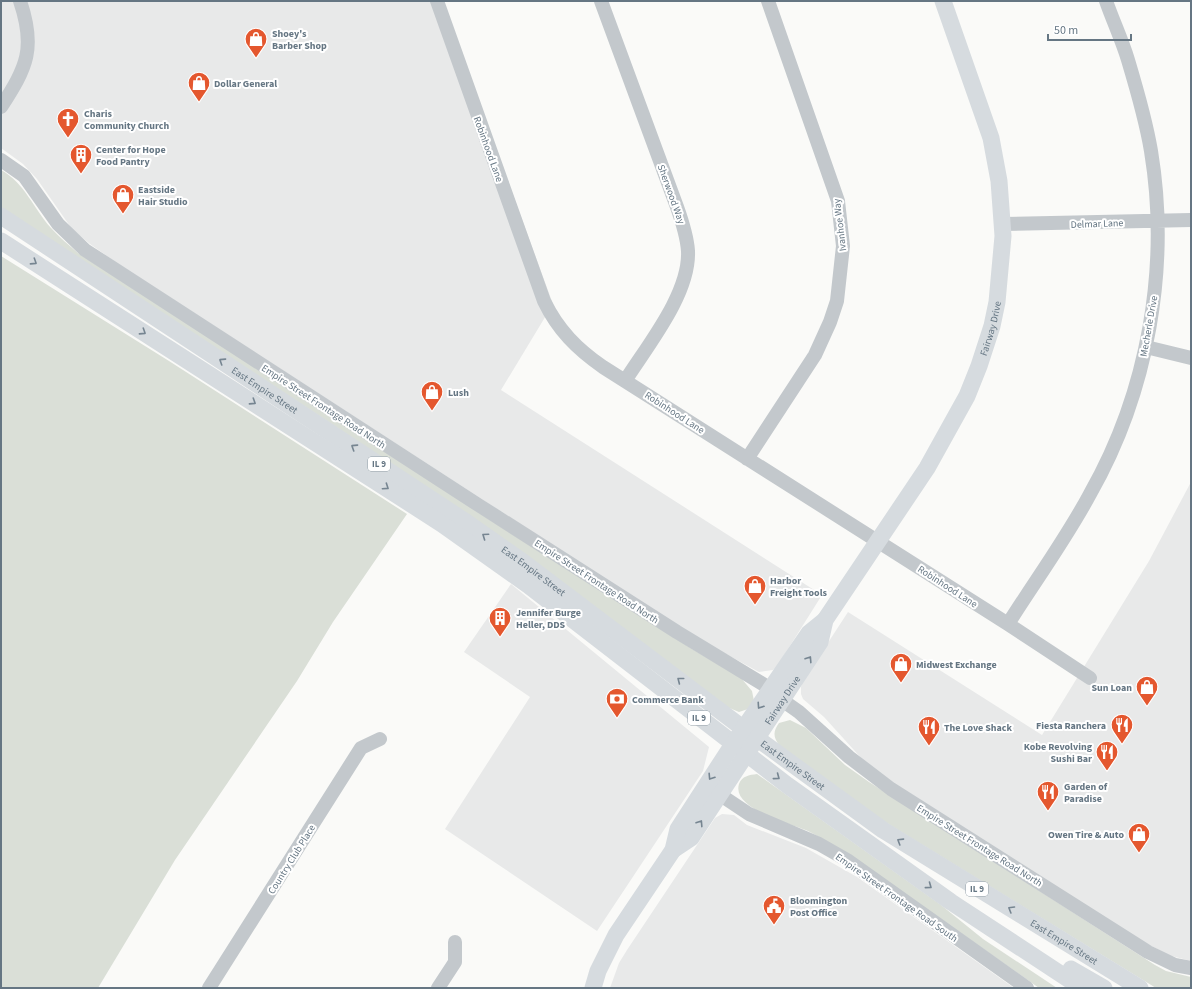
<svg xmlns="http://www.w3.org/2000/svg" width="1192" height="989" viewBox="0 0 1192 989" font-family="'Source Sans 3',sans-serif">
<rect width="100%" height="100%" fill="#fafaf8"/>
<path fill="#e8e9e9" d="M1 1H442L553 304 501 390 822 595 776 668 773 670 759 672 695 637 117 263 90 244 72 229 37 179 23 164 1 148Z
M1191 482V961L1168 955 1128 933 894 783 863 760 824 717 803 699 801 694V687L803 681 848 612 1042 735 1149 561Z
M511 584 709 747 703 771 597 931 445 829 530 697 464 652Z
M722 814 734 815 747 825 806 848 857 877 1014 988H610L619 963 627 950 715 818Z"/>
<path fill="#dadfd7" d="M1 170C25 183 33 208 51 228 59 237 69 245 78 253L487 518 692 649 741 678 752 691 754 701 748 709 739 712 727 707 474 519 318 415 1 208Z
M1 256 169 361 407 514 333 622 297 681 175 860 98 988H1Z
M790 720 806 728 845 765 869 782 1155 965 1166 971 1191 977V988H1156L882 820 779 745C773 737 773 731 779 723Z
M757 774 941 905 983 939 1057 988H1039L854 858C839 849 824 839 808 831 792 824 731 809 739 784 742 776 749 775 757 774Z"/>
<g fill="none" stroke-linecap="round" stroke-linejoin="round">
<path stroke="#c3c8cc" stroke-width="14" d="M437 1 544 301C558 330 577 349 603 367L1008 624 1090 678
M601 1 677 207C682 221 687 236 688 251 690 294 647 346 625 381
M1 107C27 67 36 48 20 1
M1 160 24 176 58 224 85 250 480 506 677 632 771 689
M1002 224 1191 220
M1146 347 1191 358
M747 459 815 355 830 322 837 301 843 246 838 201 768 1
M1008 624C1035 581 1066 539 1090 494 1148 392 1170 267 1151 151 1146 121 1137 90 1128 60 1122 40 1113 21 1106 1
M782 700 799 712 849 757 891 789 1148 952 1175 965 1191 968
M719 794 749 814 819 844 847 860 1027 988
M209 988 361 748 380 739
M438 988 455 962V942"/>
<g stroke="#d6dbdf" stroke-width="17">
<path id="s1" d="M1 216 463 520 523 562 744 729 883 830 1140 988"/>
<path d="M1 241 442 524 528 585 787 785 951 902 1082 988"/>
<path id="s2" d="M673 850 691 838 820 642 825 620 927 468 967 396 979 366 992 326 997 302 1003 236 999 181 991 138 943 1"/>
<path d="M1071 969 1104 988"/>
<path d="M593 988 598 971 616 935 673 850 678 829 733 744 809 633 825 620"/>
</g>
</g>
<defs><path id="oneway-chevron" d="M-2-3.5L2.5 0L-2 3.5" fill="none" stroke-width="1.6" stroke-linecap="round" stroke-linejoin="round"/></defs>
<g stroke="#768591">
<use href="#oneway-chevron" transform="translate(34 262) rotate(33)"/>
<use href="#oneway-chevron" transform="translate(143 332) rotate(33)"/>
<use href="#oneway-chevron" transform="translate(222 361) rotate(-147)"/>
<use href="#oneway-chevron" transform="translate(253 402) rotate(33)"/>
<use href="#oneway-chevron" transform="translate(354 447) rotate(-147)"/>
<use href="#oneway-chevron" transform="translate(386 487) rotate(34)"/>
<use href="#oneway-chevron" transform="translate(485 536) rotate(-145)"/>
<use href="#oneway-chevron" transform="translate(809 659) rotate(-57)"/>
<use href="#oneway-chevron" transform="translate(680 680) rotate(-142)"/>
<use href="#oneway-chevron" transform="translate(760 706) rotate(124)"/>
<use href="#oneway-chevron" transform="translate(711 777) rotate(123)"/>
<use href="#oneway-chevron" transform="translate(777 777) rotate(37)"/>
<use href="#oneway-chevron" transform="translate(700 823) rotate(-57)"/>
<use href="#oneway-chevron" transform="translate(900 841) rotate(-148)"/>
<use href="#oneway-chevron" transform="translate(929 886) rotate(36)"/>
<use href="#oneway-chevron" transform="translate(1011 909) rotate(-149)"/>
</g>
<defs>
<g id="shop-pin" transform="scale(1.15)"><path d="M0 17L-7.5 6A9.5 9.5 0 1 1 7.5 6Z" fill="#e4572e" stroke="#fff"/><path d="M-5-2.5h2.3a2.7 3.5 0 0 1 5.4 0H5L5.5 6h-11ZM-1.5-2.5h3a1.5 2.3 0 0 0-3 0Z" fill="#fff"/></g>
<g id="church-pin" transform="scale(1.15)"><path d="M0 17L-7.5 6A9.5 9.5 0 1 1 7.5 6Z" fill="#e4572e" stroke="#fff"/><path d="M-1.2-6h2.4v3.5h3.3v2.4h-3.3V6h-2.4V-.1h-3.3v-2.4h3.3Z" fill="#fff"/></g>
<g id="building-pin" transform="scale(1.15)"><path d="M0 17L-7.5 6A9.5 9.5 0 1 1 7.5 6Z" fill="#e4572e" stroke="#fff"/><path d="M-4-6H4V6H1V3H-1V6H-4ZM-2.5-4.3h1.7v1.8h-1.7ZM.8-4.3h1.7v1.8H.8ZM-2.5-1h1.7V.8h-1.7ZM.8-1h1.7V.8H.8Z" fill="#fff"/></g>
<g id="bank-pin" transform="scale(1.15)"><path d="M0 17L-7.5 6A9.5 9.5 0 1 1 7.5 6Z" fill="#e4572e" stroke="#fff"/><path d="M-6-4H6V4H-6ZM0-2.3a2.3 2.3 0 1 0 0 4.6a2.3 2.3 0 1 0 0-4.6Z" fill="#fff"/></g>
<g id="restaurant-pin" transform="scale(1.15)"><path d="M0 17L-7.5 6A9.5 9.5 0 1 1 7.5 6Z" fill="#e4572e" stroke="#fff"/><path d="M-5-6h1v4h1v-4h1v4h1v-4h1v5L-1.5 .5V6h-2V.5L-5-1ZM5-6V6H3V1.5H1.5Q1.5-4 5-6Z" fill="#fff"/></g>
<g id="civic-pin" transform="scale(1.15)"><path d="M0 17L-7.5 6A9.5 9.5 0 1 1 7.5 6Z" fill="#e4572e" stroke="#fff"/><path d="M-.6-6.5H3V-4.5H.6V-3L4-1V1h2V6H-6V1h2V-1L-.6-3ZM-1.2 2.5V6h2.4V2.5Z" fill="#fff"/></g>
</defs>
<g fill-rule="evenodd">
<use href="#shop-pin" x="256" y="39"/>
<use href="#shop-pin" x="199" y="83"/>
<use href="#church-pin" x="68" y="119"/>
<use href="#building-pin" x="81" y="155"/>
<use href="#shop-pin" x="123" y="195"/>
<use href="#shop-pin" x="432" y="392"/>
<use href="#shop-pin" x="755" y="586"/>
<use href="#building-pin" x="500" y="618"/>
<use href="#shop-pin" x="901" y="664"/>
<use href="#shop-pin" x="1147" y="687"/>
<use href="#bank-pin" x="617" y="699"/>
<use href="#restaurant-pin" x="1122" y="725"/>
<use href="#restaurant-pin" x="929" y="727"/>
<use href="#restaurant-pin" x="1107" y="752"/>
<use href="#restaurant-pin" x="1048" y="792"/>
<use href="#shop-pin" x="1139" y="834"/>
<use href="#civic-pin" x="774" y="906"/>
</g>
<g text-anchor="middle" stroke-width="4" stroke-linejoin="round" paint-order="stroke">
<g fill="#fff" stroke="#939fa8" stroke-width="1">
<rect x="368" y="457" width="22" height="14" rx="3"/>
<rect x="688" y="711" width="22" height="14" rx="3"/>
<rect x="966" y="882" width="22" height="14" rx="3"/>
</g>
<g font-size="9" font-weight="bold" fill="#657683">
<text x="379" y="467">IL 9</text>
<text x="699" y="721">IL 9</text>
<text x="977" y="892">IL 9</text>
</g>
<g font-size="10" font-weight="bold" fill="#657683" stroke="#fff" text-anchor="start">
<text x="272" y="37">Shoey's<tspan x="272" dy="12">Barber Shop</tspan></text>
<text x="214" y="87">Dollar General</text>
<text x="84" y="117">Charis<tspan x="84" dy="12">Community Church</tspan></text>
<text x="96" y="153">Center for Hope<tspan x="96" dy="12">Food Pantry</tspan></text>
<text x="138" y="193">Eastside<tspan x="138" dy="12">Hair Studio</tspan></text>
<text x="448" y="396">Lush</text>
<text x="770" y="584">Harbor<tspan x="770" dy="12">Freight Tools</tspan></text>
<text x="516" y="616">Jennifer Burge<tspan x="516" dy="12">Heller, DDS</tspan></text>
<text x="916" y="668">Midwest Exchange</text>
<text x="1132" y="691" text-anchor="end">Sun Loan</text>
<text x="632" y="703">Commerce Bank</text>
<text x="1106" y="729" text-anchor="end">Fiesta Ranchera</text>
<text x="944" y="731">The Love Shack</text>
<text x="1092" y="750" text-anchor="end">Kobe Revolving<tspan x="1092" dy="12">Sushi Bar</tspan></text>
<text x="1064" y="790">Garden of<tspan x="1064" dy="12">Paradise</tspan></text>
<text x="1124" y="838" text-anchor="end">Owen Tire &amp; Auto</text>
<text x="790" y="904">Bloomington<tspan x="790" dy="12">Post Office</tspan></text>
</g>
<g font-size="10" fill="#657683" stroke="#fff">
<text transform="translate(489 149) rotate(70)" y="4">Robinhood Lane</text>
<text transform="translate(672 194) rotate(70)" y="4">Sherwood Way</text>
<text transform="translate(1097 223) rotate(-2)" y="4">Delmar Lane</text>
<text transform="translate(839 225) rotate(-97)" y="4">Ivanhoe Way</text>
<text transform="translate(1148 326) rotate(-80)" y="4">Mecherle Drive</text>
<text dy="4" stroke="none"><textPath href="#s2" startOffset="616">Fairway Drive</textPath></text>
<text dy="4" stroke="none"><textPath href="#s1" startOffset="316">East Empire Street</textPath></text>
<text transform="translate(324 406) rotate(33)" y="4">Empire Street Frontage Road North</text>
<text transform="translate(675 412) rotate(33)" y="4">Robinhood Lane</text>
<text dy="4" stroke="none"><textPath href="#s1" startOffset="640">East Empire Street</textPath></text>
<text transform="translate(597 581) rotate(33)" y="4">Empire Street Frontage Road North</text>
<text transform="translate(948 586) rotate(33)" y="4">Robinhood Lane</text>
<text dy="4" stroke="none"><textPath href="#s2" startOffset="187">Fairway Drive</textPath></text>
<text dy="4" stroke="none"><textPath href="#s1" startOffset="964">East Empire Street</textPath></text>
<text transform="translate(980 845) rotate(32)" y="4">Empire Street Frontage Road North</text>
<text transform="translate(291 859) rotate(-58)" y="4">Country Club Place</text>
<text transform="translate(897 897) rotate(35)" y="4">Empire Street Frontage Road South</text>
<text dy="4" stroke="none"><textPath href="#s1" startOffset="1288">East Empire Street</textPath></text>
</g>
</g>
<rect width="1192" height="989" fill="none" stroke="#657683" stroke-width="4"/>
<path d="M1048 34v6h83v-6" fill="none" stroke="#657683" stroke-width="2"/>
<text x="1054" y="34" font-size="12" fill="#657683" stroke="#ffffff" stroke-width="3" paint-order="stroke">50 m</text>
</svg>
